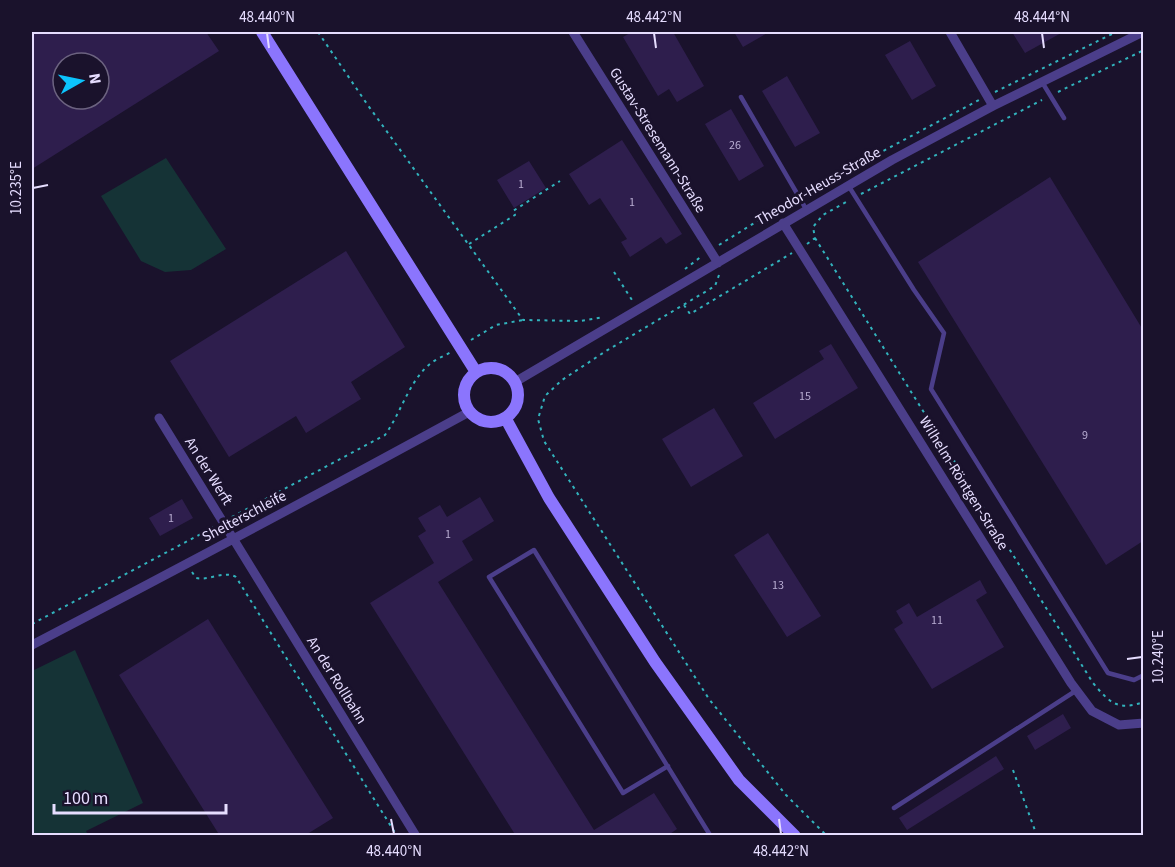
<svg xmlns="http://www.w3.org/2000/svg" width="1175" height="867" viewBox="0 0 1175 867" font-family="'Source Sans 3',sans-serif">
<rect width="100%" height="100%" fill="#1a122c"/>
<path fill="#153336" d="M166 158 226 249 191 270 165 272 141 261 101 196Z
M75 650 143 803 86 831 88 835H32V671Z"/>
<path fill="#2e1e4d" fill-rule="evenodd" d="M32 32H206L219 51 32 169ZM63 63H99V99H63Z
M632 32H673L704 86 677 102 669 89 658 96 623 37Z
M734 32H769L743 47Z
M1012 32H1063L1025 53Z
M910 41 936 86 912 100 885 55Z
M787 76 820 133 795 147 762 91Z
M731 109 764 166 739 181 705 124Z
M622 140 682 234 666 244 661 237 630 257 621 242 627 239 600 198 589 205 569 174Z
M529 161 546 188 514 208 497 180Z
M1050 177 1143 330V541L1106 565 918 262Z
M346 251 405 347 351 382 361 399 306 433 296 416 229 457 170 361Z
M831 344 858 388 775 439 753 403 824 359 819 351Z
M714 408 743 456 691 487 662 439Z
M480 497 494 521 462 541 473 560 438 582 594 830 654 793 677 829 667 836H516L370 603 434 563 418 536 426 531 418 518 440 505 447 517Z
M182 499 193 518 160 536 149 518Z
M768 533 821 616 787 637 734 555Z
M980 580 987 593 976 600 1004 647 932 689 894 629 903 623 896 611 909 603 917 617Z
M208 619 333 818 304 836H220L119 675Z
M1063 714 1071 728 1035 750 1027 736Z
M996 756 1004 769 907 830 899 818Z"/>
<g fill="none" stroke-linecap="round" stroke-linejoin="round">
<path stroke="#32b3bd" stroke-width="2" stroke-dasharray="3 4.5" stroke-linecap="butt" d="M318 32 367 104 523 320 581 321 604 317
M995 92 1116 32
M1058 92 1144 50
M804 193 979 100
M861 194 1042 100
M815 238 1093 683C1110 703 1117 711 1144 702
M469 244 515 215 513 211 560 181
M807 244 815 238 813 227 823 215 848 201
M719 245 791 200
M685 269 702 256
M614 272 632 300
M719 275 715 286 606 351 562 380 545 396 538 419 544 441 709 699 786 795 827 836
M684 305 690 314 792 253
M471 340 496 325 523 320
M232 517 385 435C401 413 409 381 430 364 436 359 444 356 451 352
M192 572 196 578C209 581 224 570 236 577L397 836
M32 624 214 527
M1013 770 1037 836"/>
<path stroke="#4b3e8a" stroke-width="4.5" d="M1042 82 1064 118
M741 97 806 209
M848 185 914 290 944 333 931 389 1108 673 1134 680 1144 675
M668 766 623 793 489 577 534 550 710 835 709 836
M894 808 1077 690"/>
<path stroke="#4b3e8a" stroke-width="9" d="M573 32 718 263
M950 32 993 106
M783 223 1071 683 1092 711 1119 725 1144 723
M515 382 892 160 993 106 1143 32
M159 418 416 836
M32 645C178 569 324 491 469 412"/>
<path stroke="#8b75fd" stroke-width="12" d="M262 32 476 372
M464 395a27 27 0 1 1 54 0a27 27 0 1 1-54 0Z
M506 419 549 498 655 662 739 780 795 836"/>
</g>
<path fill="none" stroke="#e6ddff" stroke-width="2" d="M267 33 269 48M654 33 656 48M1042 33 1044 48M33 188 48 185M1127 659 1142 657M391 819 394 834M779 819 781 834"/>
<g text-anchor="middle" stroke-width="6" stroke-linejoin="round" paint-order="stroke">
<g font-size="12" fill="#b8add2">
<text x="735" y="149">26</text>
<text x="521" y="188">1</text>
<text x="632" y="206">1</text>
<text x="805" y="400">15</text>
<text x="1085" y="439">9</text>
<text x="171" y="522">1</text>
<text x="448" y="538">1</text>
<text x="778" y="589">13</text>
<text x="937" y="624">11</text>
</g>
<g font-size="15" fill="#e6ddff" stroke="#1a122c">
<text transform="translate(658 140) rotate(58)" y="5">Gustav-Stresemann-Straße</text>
<text transform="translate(818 186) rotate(-30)" y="5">Theodor-Heuss-Straße</text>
<text transform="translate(209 471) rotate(58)" y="5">An der Werft</text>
<text transform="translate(964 483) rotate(58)" y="5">Wilhelm-Röntgen-Straße</text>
<text transform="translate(244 516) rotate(-28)" y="5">Shelterschleife</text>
<text transform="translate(337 680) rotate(58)" y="5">An der Rollbahn</text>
</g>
</g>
<rect width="1175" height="867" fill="none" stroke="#1a122c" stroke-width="66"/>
<g transform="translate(81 81) rotate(81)"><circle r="28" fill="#1a122c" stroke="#6c6380" stroke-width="1.5"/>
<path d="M0-4.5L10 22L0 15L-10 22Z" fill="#0cc3fc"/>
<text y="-9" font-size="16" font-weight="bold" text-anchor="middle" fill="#e6ddff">N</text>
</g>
<path d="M54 804v9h172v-9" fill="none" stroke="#e6ddff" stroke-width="3"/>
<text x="63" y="804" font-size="18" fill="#e6ddff" stroke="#1a122c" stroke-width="4.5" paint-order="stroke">100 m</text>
<rect x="33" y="33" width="1109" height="801" fill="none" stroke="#e6ddff" stroke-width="2"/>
<g font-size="15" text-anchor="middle" fill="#e6ddff">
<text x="267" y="22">48.440°N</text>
<text x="654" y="22">48.442°N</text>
<text x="1042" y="22">48.444°N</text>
<text transform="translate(16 188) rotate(-90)" y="5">10.235°E</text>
<text transform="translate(1158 657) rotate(-90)" y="5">10.240°E</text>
<text x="394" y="856">48.440°N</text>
<text x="781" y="856">48.442°N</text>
</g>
</svg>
